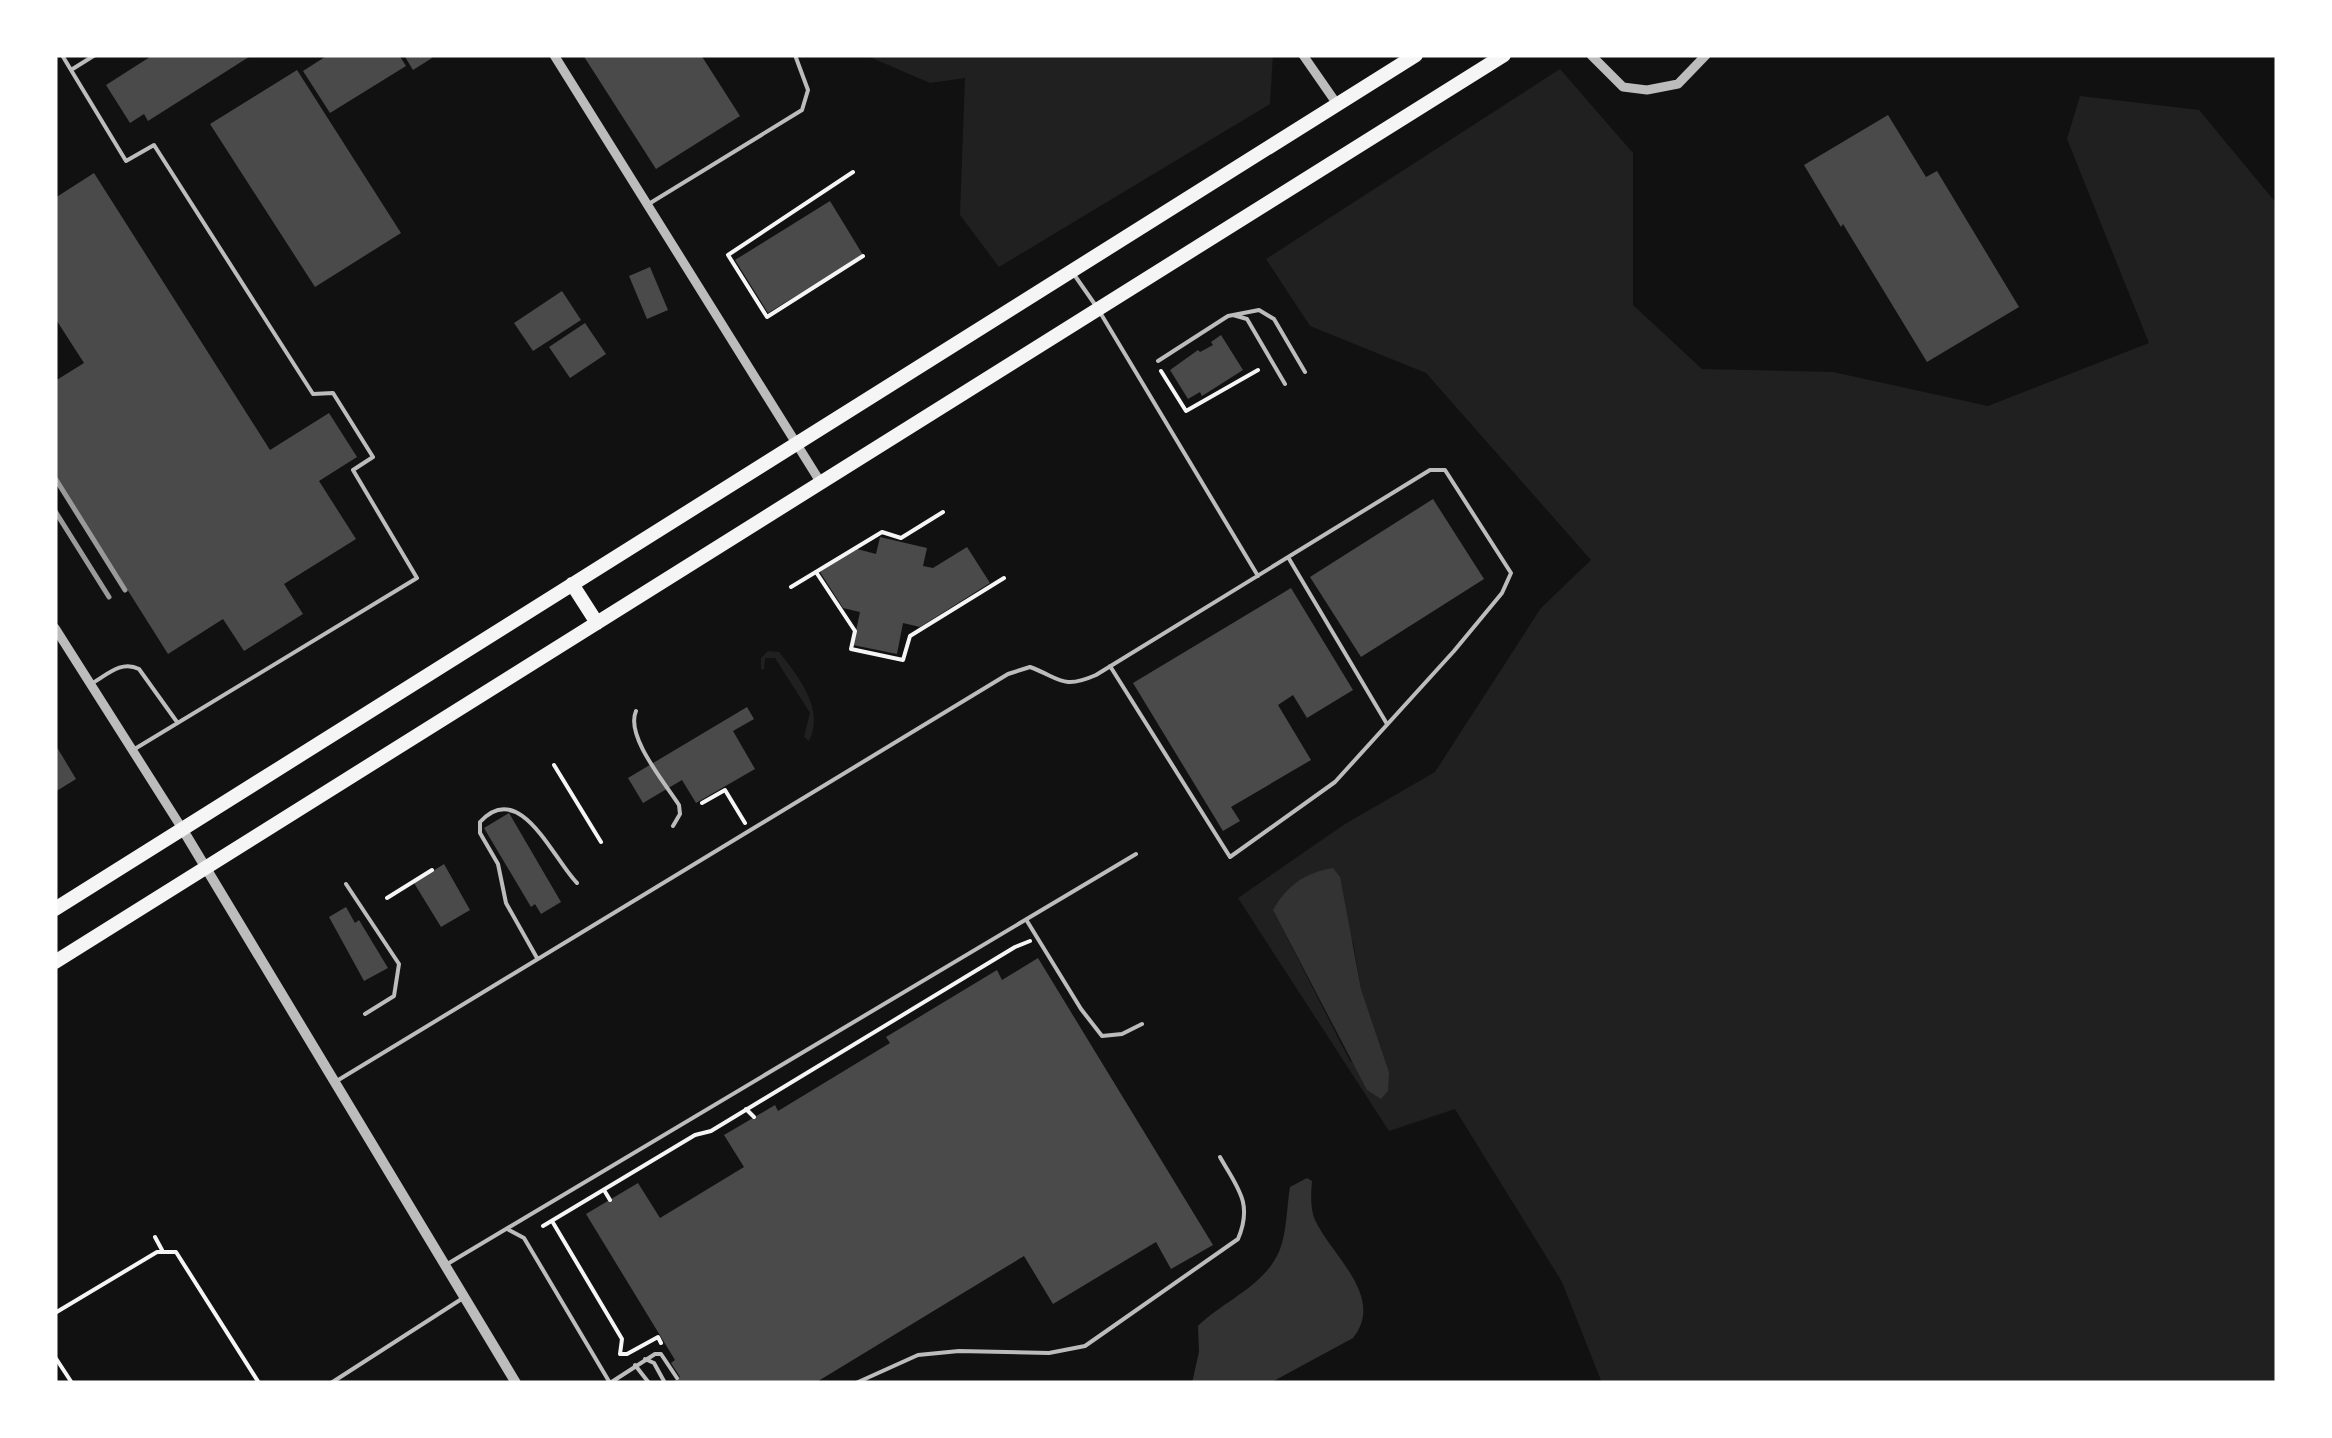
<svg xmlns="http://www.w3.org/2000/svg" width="2332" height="1438" viewBox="0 0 2332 1438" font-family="'Golos Text',sans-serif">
<rect width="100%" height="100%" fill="#111"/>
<path fill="#202020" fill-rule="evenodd" d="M865 55H1273L1270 104 999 267 960 215 965 78 930 83Z
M1560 69 1633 153V305L1702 369 1833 372 1988 406 2149 343 2067 139 2080 96 2199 110 2277 204V1383H1602L1562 1282 1455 1109 1389 1131 1238 898 1345 824 1435 772 1541 608 1591 560 1426 373 1310 326 1266 259ZM1273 910 1353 942 1361 989 1389 1072 1350 1061Z
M768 651 779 652C799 677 825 710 809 741L804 737 810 713 775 658H765L764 670 761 669V658Z"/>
<path fill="#333" d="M1333 868 1340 877 1361 989 1389 1072 1388 1091 1381 1099 1367 1090 1273 910C1288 885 1304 873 1333 868Z
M1307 1178 1312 1181C1311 1193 1310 1209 1315 1220 1331 1255 1386 1297 1353 1338L1270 1383H1192L1199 1352 1198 1326C1225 1299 1271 1284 1282 1243 1287 1225 1287 1205 1290 1187Z"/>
<path fill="#4a4a4a" d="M153 55H252L148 121 144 114 130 123 106 85Z
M328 55H399L406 66 330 113 303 71Z
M404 55H430L432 58 413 70Z
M583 55H701L740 116 656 169Z
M297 70 401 233 315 287 210 124Z
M1888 115 1926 177 1937 171 2019 307 1927 362 1843 224 1841 227 1804 165Z
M94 173 270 450 329 413 357 457 319 481 356 539 284 584 303 614 244 651 223 619 168 654 55 475V381L84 363 55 318V198Z
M830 201 863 255 768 313 735 260Z
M650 267 668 310 647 319 629 276Z
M562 291 581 320 533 351 514 323Z
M585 323 606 354 570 378 549 347Z
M1221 335 1243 370 1202 396 1200 392 1188 399 1170 370 1198 350 1200 352 1213 345 1211 342Z
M1433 499 1484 579 1361 657 1310 577Z
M880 537 927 548 923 566 933 568 967 547 990 583 920 627 903 623 897 654 853 645 860 612 843 608 820 572 857 549 876 554Z
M1291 588 1353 690 1307 718 1293 695 1278 705 1311 760 1231 807 1240 821 1223 831 1133 683Z
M747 707 754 719 733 731 755 769 696 803 682 780 643 803 628 778Z
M55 744 76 779 55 792Z
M509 813 561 902 541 914 535 904 531 907 484 828Z
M444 864 470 910 441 927 414 883Z
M346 907 355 923 359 920 388 968 364 981 329 917Z
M1038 958 1213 1245 1171 1269 1156 1242 1053 1304 1024 1256 815 1383H670L680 1377 671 1363 675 1360 586 1214 638 1183 660 1218 744 1167 724 1135 775 1105 778 1111 890 1043 886 1037 997 970 1002 980Z"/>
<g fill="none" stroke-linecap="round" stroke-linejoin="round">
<path stroke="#f5f5f5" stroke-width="4" d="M853 172 728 255 767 317 863 256
M1161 371 1186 411 1258 370
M816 572 855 631 851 649 903 660 910 636 1004 578
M791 587 882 532 901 538 943 512
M554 765 601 842
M702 803 725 790 745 823
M387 898 432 870
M746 1109 754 1117
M604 1190 610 1200
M552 1221 622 1339 620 1354H627L658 1337 661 1343
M543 1226 695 1135 711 1131 1015 947 1030 941
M155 1237 162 1250
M55 1313 157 1252H176L259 1383
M55 1357 72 1383"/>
<path stroke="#bcbcbc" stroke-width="4" d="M62 55 71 70 95 55
M71 70 126 161 154 145 313 394 333 393 373 457 353 470 417 578 133 750
M647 205 802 110 808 90 795 55
M1073 273 1096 306
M1101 314 1258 576
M1233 315 1247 319 1285 384
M1158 361 1228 316 1259 310 1274 319 1305 372
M1288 557 1387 724
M91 684C107 675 121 660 139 669L177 722
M636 711C625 736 665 783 679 805L680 814 673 826
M346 884 399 964 394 996 365 1014
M1027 921 1081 1009 1102 1036 1122 1034 1142 1024
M537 958 506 903 498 864 480 833V822C520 778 553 859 577 883
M335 1082 1008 674 1030 667C1060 678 1062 690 1096 675L1430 470H1445L1511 573 1502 593 1454 651 1335 782 1230 857 1110 666
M509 1230 524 1238 610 1383
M449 1263 1136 854
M645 1359 654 1363 665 1383
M635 1365 649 1383
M331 1383 460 1300
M610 1383 655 1354H661L677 1378
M856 1383 918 1355 959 1351 1049 1353 1085 1346 1238 1239C1253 1203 1238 1189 1220 1157"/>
<path stroke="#bcbcbc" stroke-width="9" d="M554 55 821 483
M1303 55 1337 104
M1591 55 1623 87 1647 90 1678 84 1706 55
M55 628 183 830"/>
<path stroke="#bcbcbc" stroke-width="10" d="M183 830 516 1383"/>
<path stroke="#f5f5f5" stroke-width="14" d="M572 584 597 623
M55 909 1416 55
M55 962 1504 55"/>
<path stroke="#9a9a9a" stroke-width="5" d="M55 478 125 590
M55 511 109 597"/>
</g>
<rect width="2332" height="1438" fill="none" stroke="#ffffff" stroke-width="115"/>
</svg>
